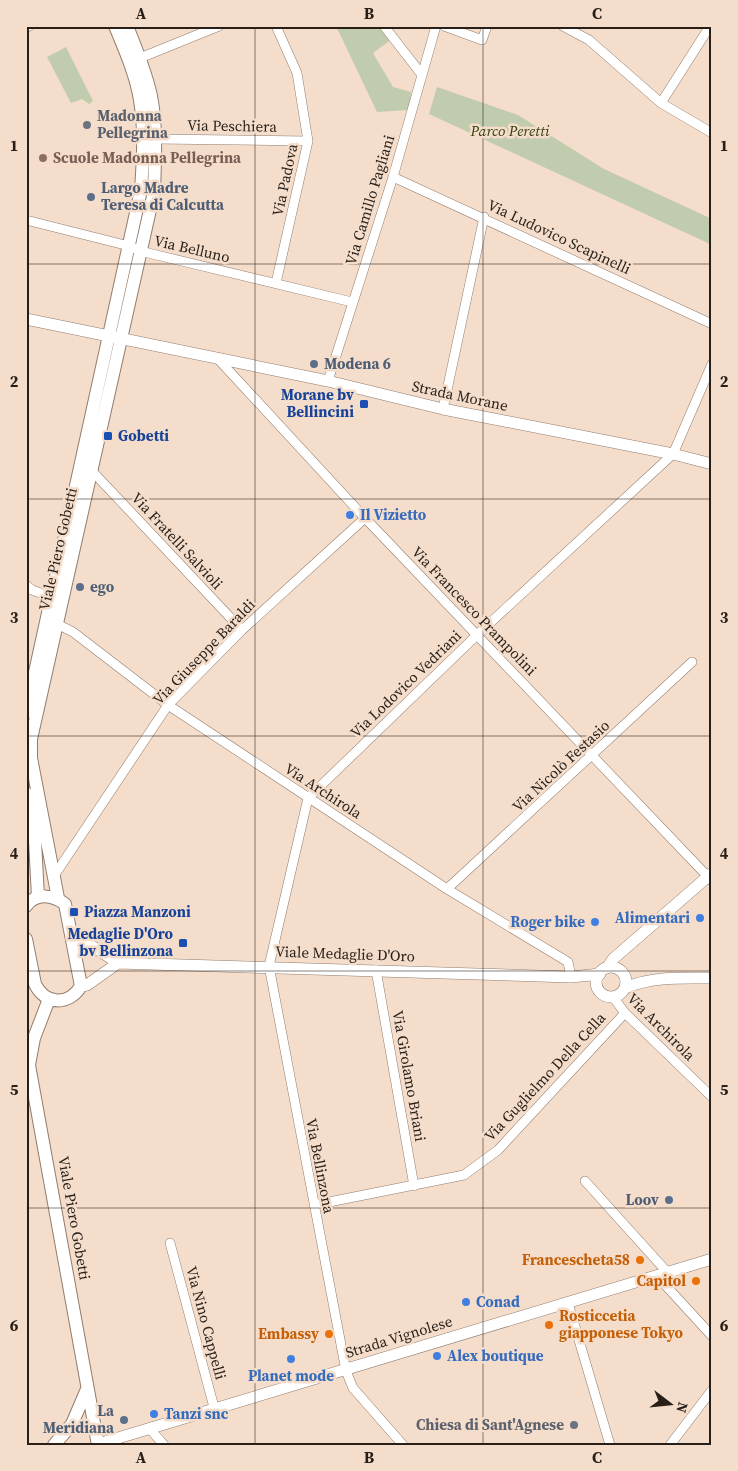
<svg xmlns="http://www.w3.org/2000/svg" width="738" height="1471" viewBox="0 0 738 1471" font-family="'Source Serif 4',serif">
<rect width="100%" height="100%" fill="#f5ddcb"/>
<path fill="#c1cbad" d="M336 26H384L392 39 373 53 393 87 411 92 409 110 377 112Z
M66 47 93 101 89 104 82 99 71 103 47 57Z
M437 87 518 115 604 169 712 219V245L429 114Z"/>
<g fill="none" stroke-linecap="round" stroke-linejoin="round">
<g stroke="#927c6c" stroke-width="10">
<path id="minor" d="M276 26 297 73 308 141 276 283
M384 26 422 75
M444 26 482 40 487 26
M563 26 589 40 661 103 712 133
M26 28 29 26
M140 58 219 26
M661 103 710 26
M156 139 308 141
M393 177 712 324
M26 220 129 246 140 251 352 302
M218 359 365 518 712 881
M328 381 393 177 436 26
M443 409 484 217
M92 471 242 630
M26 585 32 590 51 597
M57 624 73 632 168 705 447 889 568 962 571 977
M54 876 168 705 242 630 365 518
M447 889 692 662
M376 970 414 1186
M613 997 625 1013 712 1097
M585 1181 668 1273
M314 1205 464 1175 498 1150 625 1013
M170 1243 215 1411
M657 1276 712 1336
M568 1303 610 1445
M150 1429 164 1445
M403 1445 353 1388 346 1371 269 966 308 798 478 634 673 454 712 364
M670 1445 712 1390"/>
</g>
<g stroke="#927c6c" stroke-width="12">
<path id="tertiary" d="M26 319 328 381 443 409 673 454 712 464
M72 933 118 963 571 977 600 974
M596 982a15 15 0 1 1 30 0a15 15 0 1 1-30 0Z
M607 968 613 959 712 873
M81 986 87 985 118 963
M625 988C652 976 683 978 712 978
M98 1444 712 1259"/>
</g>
<g stroke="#927c6c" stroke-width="14">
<path id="secondary" d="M26 713 141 190C143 160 145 130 140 100 136 75 125 50 115 26
M26 793 35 841 38 897
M58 898 31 758V739L154 192C155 160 157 127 151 96 146 72 136 49 127 26
M26 906C36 892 53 895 65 904L81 986C69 1006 45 1005 35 984L26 939
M49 999 34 1038 29 1065 98 1445
M54 1445 72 1424 87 1389"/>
</g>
<use href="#minor" stroke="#fff" stroke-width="9"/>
<use href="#tertiary" stroke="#fff" stroke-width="11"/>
<use href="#secondary" stroke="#fff" stroke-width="12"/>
</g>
<path fill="none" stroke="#271f18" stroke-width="1" stroke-opacity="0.55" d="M255 26V1445M483 26V1445M26 264H712M26 499H712M26 736H712M26 971H712M26 1208H712"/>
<g fill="#6b7280" stroke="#f5ddcb" stroke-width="2">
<circle cx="87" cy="125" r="5"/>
<circle cx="574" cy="1425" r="5"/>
</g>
<circle fill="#8d6e63" stroke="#f5ddcb" stroke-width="2" cx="43" cy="158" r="5"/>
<g fill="#5c6f8a" stroke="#f5ddcb" stroke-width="2">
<circle cx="91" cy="197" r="5"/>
<circle cx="314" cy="364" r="5"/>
<circle cx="80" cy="587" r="5"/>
<circle cx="669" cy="1200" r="5"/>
<circle cx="124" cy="1420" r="5"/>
</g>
<g fill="#1a4fb4" stroke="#f5ddcb" stroke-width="2">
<rect x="359" y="399" width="10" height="10" rx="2.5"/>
<rect x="103" y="431" width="10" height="10" rx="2.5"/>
<rect x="69" y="907" width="10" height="10" rx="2.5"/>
<rect x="178" y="938" width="10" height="10" rx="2.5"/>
</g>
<g fill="#3f7fe0" stroke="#f5ddcb" stroke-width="2">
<circle cx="350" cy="515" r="5"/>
<circle cx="700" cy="918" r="5"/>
<circle cx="595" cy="922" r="5"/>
<circle cx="466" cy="1302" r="5"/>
<circle cx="437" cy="1356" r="5"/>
<circle cx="291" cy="1359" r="5"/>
<circle cx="154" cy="1414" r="5"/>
</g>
<g fill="#e8710a" stroke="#f5ddcb" stroke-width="2">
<circle cx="640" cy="1260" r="5"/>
<circle cx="696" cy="1281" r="5"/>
<circle cx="549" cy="1325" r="5"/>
<circle cx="329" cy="1334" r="5"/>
</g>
<g text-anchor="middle" stroke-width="5" stroke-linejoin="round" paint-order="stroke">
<g font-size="15" font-weight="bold" fill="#5b616d" stroke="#f5ddcb" text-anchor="start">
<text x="97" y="121">Madonna<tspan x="97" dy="17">Pellegrina</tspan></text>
<text x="564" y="1430" text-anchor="end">Chiesa di Sant'Agnese</text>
</g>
<g font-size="15" fill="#271f18" stroke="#f5ddcb">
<text transform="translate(232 126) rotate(1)" y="5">Via Peschiera</text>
<text transform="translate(285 180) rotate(-78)" y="5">Via Padova</text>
<text transform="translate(370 200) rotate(-73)" y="5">Via Camillo Pagliani</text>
<text transform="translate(559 237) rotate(25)" y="5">Via Ludovico Scapinelli</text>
<text transform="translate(192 249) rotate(13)" y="5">Via Belluno</text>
<text transform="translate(460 396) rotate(12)" y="5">Strada Morane</text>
<text transform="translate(177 541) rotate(47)" y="5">Via Fratelli Salvioli</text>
<text transform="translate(58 549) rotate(-77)" y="5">Viale Piero Gobetti</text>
<text transform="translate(474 611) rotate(46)" y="5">Via Francesco Prampolini</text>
<text transform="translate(204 652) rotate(-46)" y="5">Via Giuseppe Baraldi</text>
<text transform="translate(406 684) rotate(-44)" y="5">Via Lodovico Vedriani</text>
<text transform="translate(561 766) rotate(-43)" y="5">Via Nicolò Festasio</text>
<text transform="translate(323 791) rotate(33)" y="5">Via Archirola</text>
<text transform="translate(345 954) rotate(2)" y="5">Viale Medaglie D'Oro</text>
<text transform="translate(661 1027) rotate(45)" y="5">Via Archirola</text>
<text transform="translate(409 1076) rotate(80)" y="5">Via Girolamo Briani</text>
<text transform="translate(545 1077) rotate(-47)" y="5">Via Guglielmo Della Cella</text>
<text transform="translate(320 1166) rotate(79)" y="5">Via Bellinzona</text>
<text transform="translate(74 1218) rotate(80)" y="5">Viale Piero Gobetti</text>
<text transform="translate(206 1323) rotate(75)" y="5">Via Nino Cappelli</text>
<text transform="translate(399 1337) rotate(-17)" y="5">Strada Vignolese</text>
</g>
<g font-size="15" font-style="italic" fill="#34410e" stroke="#f5ddcb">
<text x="510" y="136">Parco Peretti</text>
</g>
<g font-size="15" font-weight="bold" fill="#785e54" stroke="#f5ddcb" text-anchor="start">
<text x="53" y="163">Scuole Madonna Pellegrina</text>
</g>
<g font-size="15" font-weight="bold" fill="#4e5e75" stroke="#f5ddcb" text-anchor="start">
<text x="101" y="193">Largo Madre<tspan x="101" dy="17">Teresa di Calcutta</tspan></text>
<text x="324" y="369">Modena 6</text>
<text x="90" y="592">ego</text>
<text x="659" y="1205" text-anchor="end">Loov</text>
<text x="114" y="1416" text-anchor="end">La<tspan x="114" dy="17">Meridiana</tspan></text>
</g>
<g font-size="15" font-weight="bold" fill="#164399" stroke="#f5ddcb" text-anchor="end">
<text x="354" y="400">Morane bv<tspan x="354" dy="17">Bellincini</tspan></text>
<text x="118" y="441" text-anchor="start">Gobetti</text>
<text x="84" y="917" text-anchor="start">Piazza Manzoni</text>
<text x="173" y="939">Medaglie D'Oro<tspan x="173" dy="17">bv Bellinzona</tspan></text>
</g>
<g font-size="15" font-weight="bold" fill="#366cbe" stroke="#f5ddcb" text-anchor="start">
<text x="360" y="520">Il Vizietto</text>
<text x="690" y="923" text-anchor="end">Alimentari</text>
<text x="585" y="927" text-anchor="end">Roger bike</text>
<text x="476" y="1307">Conad</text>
<text x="447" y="1361">Alex boutique</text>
<text x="291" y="1381" text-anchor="middle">Planet mode</text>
<text x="164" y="1419">Tanzi snc</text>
</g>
<g font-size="15" font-weight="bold" fill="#c56008" stroke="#f5ddcb" text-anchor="end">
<text x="630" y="1265">Francescheta58</text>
<text x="686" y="1286">Capitol</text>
<text x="559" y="1321" text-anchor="start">Rosticcetia<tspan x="559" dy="17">giapponese Tokyo</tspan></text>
<text x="319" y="1339">Embassy</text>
</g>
</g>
<rect width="738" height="1471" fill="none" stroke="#f5ddcb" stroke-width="55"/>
<g transform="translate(670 1404) rotate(106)" stroke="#f5ddcb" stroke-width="4" paint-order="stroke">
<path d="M0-4L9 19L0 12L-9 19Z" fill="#271f18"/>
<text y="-8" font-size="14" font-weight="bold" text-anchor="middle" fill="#271f18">N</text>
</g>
<rect x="28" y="28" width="682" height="1416" fill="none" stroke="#271f18" stroke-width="2"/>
<g font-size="16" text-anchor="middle" font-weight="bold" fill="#271f18">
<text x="141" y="19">A</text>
<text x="369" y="19">B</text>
<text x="597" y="19">C</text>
<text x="14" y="151">1</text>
<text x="724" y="151">1</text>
<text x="14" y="387">2</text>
<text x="724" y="387">2</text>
<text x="14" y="623">3</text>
<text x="724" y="623">3</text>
<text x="14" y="859">4</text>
<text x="724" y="859">4</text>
<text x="14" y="1095">5</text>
<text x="724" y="1095">5</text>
<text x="14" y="1331">6</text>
<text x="724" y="1331">6</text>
<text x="141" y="1463">A</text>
<text x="369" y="1463">B</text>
<text x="597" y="1463">C</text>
</g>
</svg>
